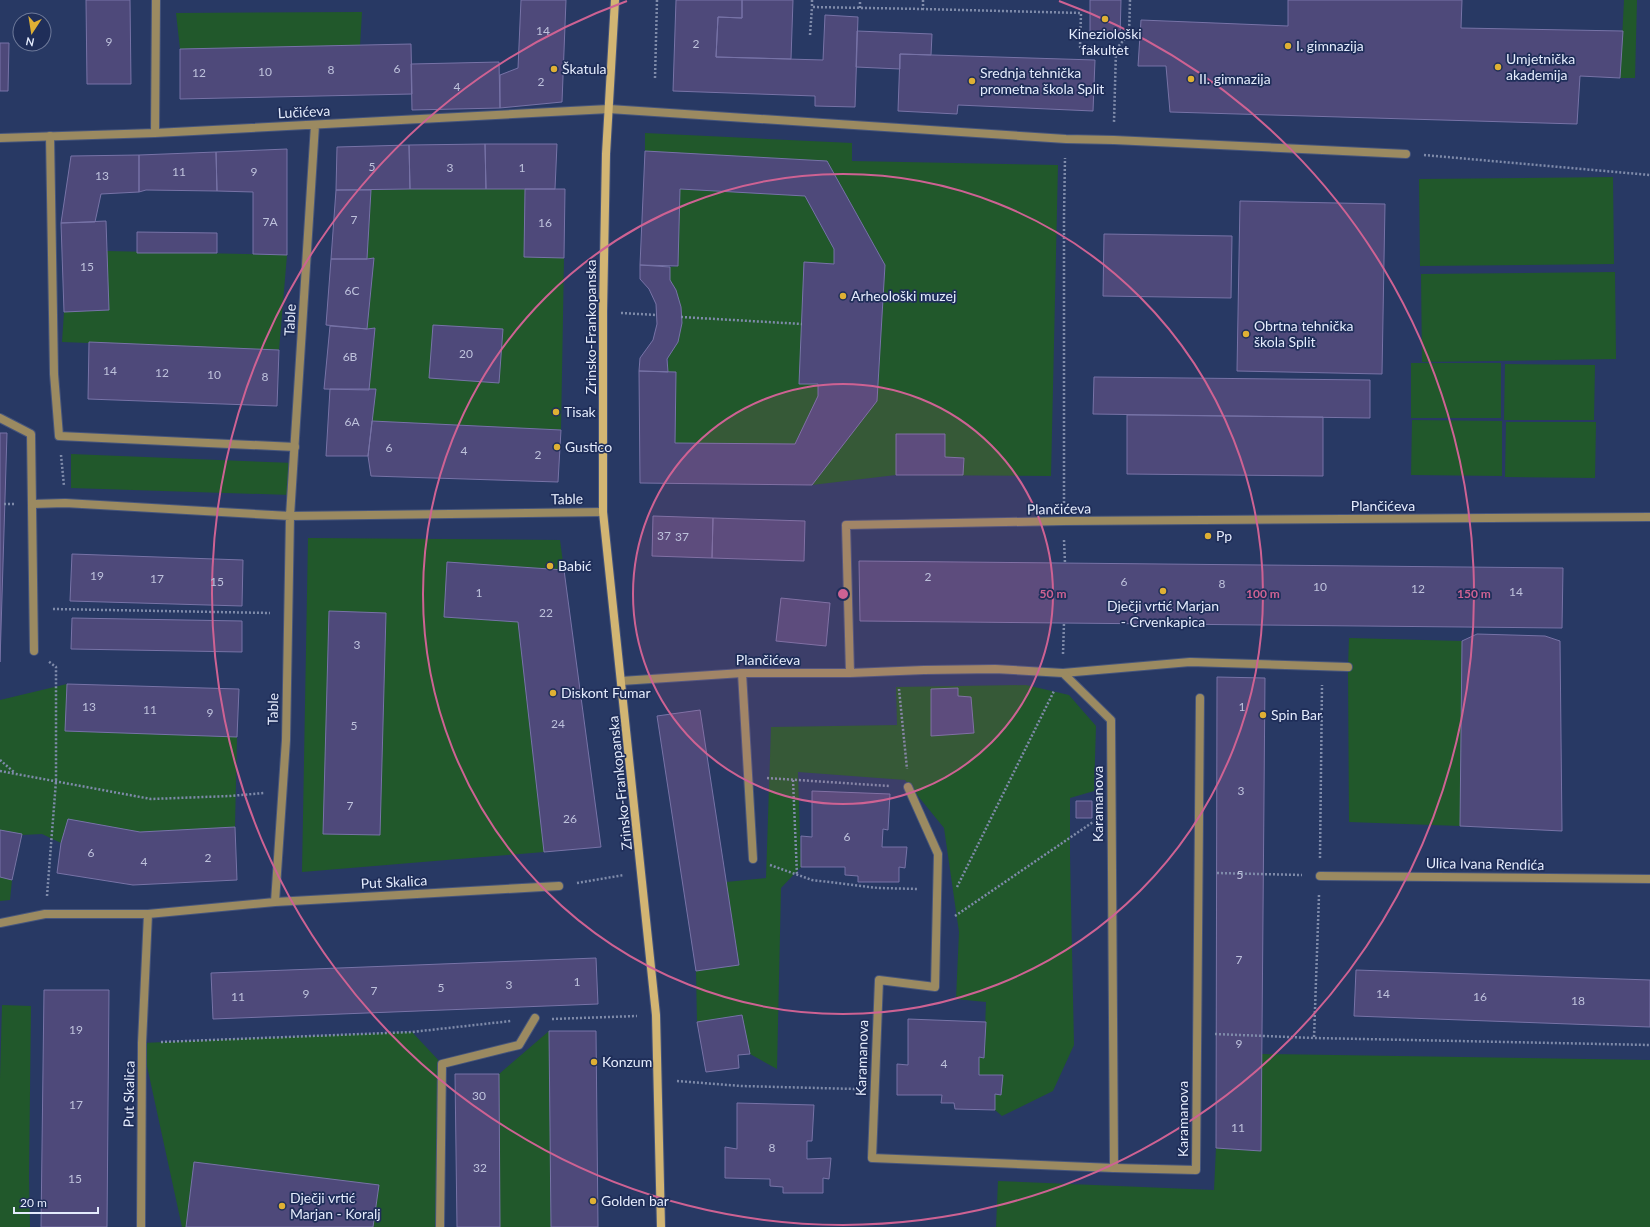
<svg xmlns="http://www.w3.org/2000/svg" width="1650" height="1227" viewBox="0 0 1650 1227" font-family="Lato,sans-serif">
<rect width="100%" height="100%" fill="#283964"/>
<path fill="#21582b" d="M1624 0H1637L1635 78H1620Z
M362 12 360 46 180 49 176 13Z
M645 133 852 143V161L1058 165 1051 476 896 475 812 485 877 401 885 265 827 161 645 151Z
M1613 177 1614 264 1420 266 1419 179Z
M410 189H525L524 256 564 258 561 430 372 421 369 390 375 328 367 329 374 258 367 259 371 190Z
M680 189 805 196 834 249V264L804 262 800 384H818V396L795 444 675 443 676 372H668L670 267 678 266Z
M107 251 287 255 279 350 62 342 64 312 109 310Z
M1615 272 1616 359 1422 362 1421 274Z
M1411 363H1501V418H1411Z
M1505 364 1595 365 1594 420H1504Z
M1412 420 1502 421V476L1411 475Z
M1506 422H1596L1595 478 1505 477Z
M71 454 294 463 291 495 71 488Z
M308 538 560 540 564 570 447 562 445 617 518 622 544 852 302 872Z
M1349 638 1462 641 1460 826 1349 822 1348 667Z
M67 684 66 731 237 737 235 827 140 832 68 819 61 843 42 834 22 835 12 880 10 900 0 901V700Z
M1026 685 1069 695 1096 726 1094 791 1070 798V855L1074 1045 1053 1091 1002 1116 995 1110V1094L1001 1095 1003 1075H979V1057H984L986 1002 956 999 959 932 944 828 905 780 798 772 801 867 781 888 777 1069 750 1054 742 1015 697 1022 696 971 739 964 726 882 766 878 771 727 897 725 896 687Z
M2 1005 31 1006 29 1177 30 1227H0V1079Z
M549 1031 551 1227H500L499 1074Z
M412 1032 442 1064 440 1227H182L142 1043Z
M1262 1054 1650 1060V1227H996L998 1181 1214 1190 1216 1148 1261 1150Z"/>
<path fill="#4e497a" stroke="#7773a7" d="M86 0H130L131 84H87Z
M521 0H566L562 102 500 108V75L518 68Z
M676 0H742V18L718 17 716 57 823 60 825 15 858 17 855 107 815 106V96L673 91Z
M742 0H793L791 59 716 57 718 17 742 18Z
M1090 0H1121L1120 38H1090Z
M1288 0H1462L1461 28 1623 31 1620 78 1580 76 1577 124 1170 112 1166 66H1138L1141 20 1288 26Z
M857 31 932 34 931 55 900 54V69L856 67Z
M0 43H9L8 91H0Z
M411 44 412 94 180 99V49Z
M900 54 1095 60 1093 111 958 105 957 114 898 111Z
M499 62 500 108 412 110 411 64Z
M485 144 486 189H410L409 145Z
M485 144H557L555 189H486Z
M409 145 410 189 336 190 337 147Z
M287 149V255L253 254V192L217 191 216 152Z
M645 151 827 161 885 265 877 401 812 485 640 483 639 371 676 372 675 443 795 444 818 396V384H799L804 262 834 264V249L805 196 680 189 678 266 640 265Z
M216 152 217 191 146 190 139 192V155Z
M139 155V192L101 194 95 222 61 223 71 156Z
M525 189H565L564 258 524 257Z
M336 190H371L367 259H331Z
M1240 201 1385 204 1382 374 1237 371Z
M106 221 109 310 64 312 61 223Z
M137 232 217 233V253H137Z
M1104 234 1232 236 1231 298 1103 296Z
M374 258 367 329 326 325 331 259H367Z
M640 265 670 267V280L676 290 681 307 682 323 678 342 667 359 668 372 639 371 640 358 653 340 657 324 656 304 649 289 640 279Z
M433 325 503 329 499 383 429 378Z
M330 326 367 329 375 328 369 390 324 389Z
M89 342 279 350 277 406 88 399Z
M1094 377 1370 380V418L1093 414Z
M330 389H376L368 456H326Z
M1127 415 1323 417V476L1127 474Z
M372 421 561 430 558 482 371 476 368 456Z
M0 433H7L0 662Z
M896 434H945V457L964 458 963 475H896Z
M653 516 713 518 712 558 652 556Z
M713 518 805 521 804 561 712 558Z
M72 554 243 560 242 606 70 601Z
M859 561 1563 568 1562 628 860 621Z
M447 562 564 570 601 847 544 852 518 622 444 617Z
M781 598 830 603 826 646 776 641Z
M329 611 386 613 380 835 323 834Z
M72 618 242 621V652L71 649Z
M1477 634 1545 636 1560 641 1562 831 1460 826 1462 641Z
M1217 677 1265 678 1261 1151 1216 1148Z
M67 684 239 689 237 737 65 731Z
M958 688V696L971 697 974 733 931 736V689Z
M700 710 739 965 696 971 657 716Z
M812 791 890 794 888 830 883 829 882 847H907L905 868 899 867V882H858V876L845 875V867H801V836L812 837Z
M1076 801H1092V818H1076Z
M68 819 140 832 235 827 237 880 133 885 57 873 61 843Z
M0 830 22 834 12 880 0 877Z
M596 958 598 1004 213 1019 211 973Z
M1356 970 1650 980V1027L1354 1016Z
M44 990H109L107 1227H41Z
M742 1015 750 1054 738 1055 739 1068 706 1072 697 1022Z
M908 1019 986 1022 984 1058 979 1057V1075H1003L1001 1095 995 1094V1110L955 1109 954 1103H941L942 1095H897V1064L908 1065Z
M549 1031H596L598 1227H551Z
M455 1074H499L500 1227H457Z
M737 1103 814 1105 812 1141H807V1159L831 1158 829 1179 823 1178V1193H783V1187L770 1186V1179L725 1178V1147L737 1149Z
M194 1162 379 1185 373 1227H186Z"/>
<g fill="none" stroke-linecap="round" stroke-linejoin="round">
<g stroke="#46557c" stroke-width="10">
<path id="lane" d="M609 109 1066 139 1114 140 1406 154
M50 136 54 374 59 436 295 447
M0 418 31 434 34 651
M742 673 753 859
M1063 673 1190 662 1348 667
M1114 1168 1196 1170 1200 698
M440 1227 442 1064 519 1045 535 1018"/>
</g>
<g stroke="#46557c" stroke-width="10">
<path id="street" d="M155 133 156 0
M0 138 155 133 609 109
M32 504 65 503 290 516 603 512
M850 673 924 670 995 669 1063 673 1111 720 1114 1168 872 1158 879 980 935 987 938 854 908 787
M621 681 742 673H850L846 525 1064 521 1650 517
M1320 876 1650 879
M275 902 286 740 290 516 315 125
M0 923 45 914H148L275 902 559 886
M141 1227 142 1043 148 914"/>
</g>
<g stroke="#46557c" stroke-width="10">
<path id="secondary" d="M615 0 606 154 603 312V512L656 1015 661 1227"/>
</g>
<path stroke="#7f8baa" stroke-width="2.5" stroke-dasharray="2 2" stroke-linecap="butt" d="M812 0V7L922 9
M923 0V9L1081 13 1080 47 1116 49 1114 122
M860 8V0
M810 35 812 7
M1116 49 1129 34 1130 0
M655 78 657 0
M1424 155 1650 175
M621 313 657 315
M681 317 802 324
M61 455 64 486
M1064 503V216L1065 158
M4 504H14
M1064 540 1065 563
M53 609 270 613
M1063 654 1064 623
M899 689 907 769
M0 760 15 773
M0 771 151 799 230 796 264 793
M767 778 889 786
M793 780 797 875
M1320 858 1322 685
M770 865 812 880 878 888 918 889
M1217 873 1302 875
M577 883 624 875
M957 887 1054 691
M1319 895 1314 1038 1650 1045
M47 896 56 781V667L48 661
M955 916 1093 822
M552 1019 637 1016
M1215 1034 1314 1038
M161 1042 412 1032 511 1021
M677 1081 741 1086 856 1089"/>
<use href="#lane" stroke="#9b8a61" stroke-width="8"/>
<use href="#street" stroke="#9b8a61" stroke-width="8"/>
<use href="#secondary" stroke="#d2b573" stroke-width="8"/>
</g>
<circle cx="843" cy="594" r="210" fill="#ce6293" fill-opacity=".12"/>
<g fill="none" stroke="#ce6293" stroke-width="2">
<circle cx="843" cy="594" r="210"/>
<circle cx="843" cy="594" r="420"/>
<path d="M1059 1A631 631 0 1 1 627 1"/>
</g>
<g fill="#dfb034" stroke="#1f2e59" stroke-width="1.5">
<circle cx="1105" cy="19" r="4"/>
<circle cx="1288" cy="46" r="4"/>
<circle cx="1498" cy="67" r="4"/>
<circle cx="554" cy="69" r="4"/>
<circle cx="1191" cy="79" r="4"/>
<circle cx="972" cy="81" r="4"/>
<circle cx="843" cy="296" r="4"/>
<circle cx="1246" cy="334" r="4"/>
<circle cx="556" cy="412" r="4"/>
<circle cx="557" cy="447" r="4"/>
<circle cx="1208" cy="536" r="4"/>
<circle cx="550" cy="566" r="4"/>
<circle cx="1163" cy="591" r="4"/>
<circle cx="553" cy="693" r="4"/>
<circle cx="1263" cy="715" r="4"/>
<circle cx="594" cy="1062" r="4"/>
<circle cx="593" cy="1201" r="4"/>
<circle cx="282" cy="1206" r="4"/>
</g>
<g text-anchor="middle" stroke-width="3.5" stroke-linejoin="round" paint-order="stroke">
<g font-size="12" fill="#bec2dc">
<text x="543" y="35">14</text>
<text x="109" y="46">9</text>
<text x="696" y="48">2</text>
<text x="397" y="73">6</text>
<text x="331" y="74">8</text>
<text x="265" y="76">10</text>
<text x="199" y="77">12</text>
<text x="541" y="86">2</text>
<text x="457" y="91">4</text>
<text x="372" y="171">5</text>
<text x="450" y="172">3</text>
<text x="522" y="172">1</text>
<text x="179" y="176">11</text>
<text x="254" y="176">9</text>
<text x="102" y="180">13</text>
<text x="354" y="224">7</text>
<text x="270" y="226">7A</text>
<text x="545" y="227">16</text>
<text x="87" y="271">15</text>
<text x="352" y="295">6C</text>
<text x="466" y="358">20</text>
<text x="350" y="361">6B</text>
<text x="110" y="375">14</text>
<text x="162" y="377">12</text>
<text x="214" y="379">10</text>
<text x="265" y="381">8</text>
<text x="352" y="426">6A</text>
<text x="389" y="452">6</text>
<text x="464" y="455">4</text>
<text x="538" y="459">2</text>
<text x="664" y="540">37</text>
<text x="682" y="541">37</text>
<text x="97" y="580">19</text>
<text x="928" y="581">2</text>
<text x="157" y="583">17</text>
<text x="217" y="586">15</text>
<text x="1124" y="586">6</text>
<text x="1222" y="588">8</text>
<text x="1320" y="591">10</text>
<text x="1418" y="593">12</text>
<text x="1516" y="596">14</text>
<text x="479" y="597">1</text>
<text x="546" y="617">22</text>
<text x="357" y="649">3</text>
<text x="89" y="711">13</text>
<text x="1242" y="711">1</text>
<text x="150" y="714">11</text>
<text x="210" y="717">9</text>
<text x="558" y="728">24</text>
<text x="354" y="730">5</text>
<text x="1241" y="795">3</text>
<text x="350" y="810">7</text>
<text x="570" y="823">26</text>
<text x="847" y="841">6</text>
<text x="91" y="857">6</text>
<text x="208" y="862">2</text>
<text x="144" y="866">4</text>
<text x="1240" y="879">5</text>
<text x="1239" y="964">7</text>
<text x="577" y="986">1</text>
<text x="509" y="989">3</text>
<text x="441" y="992">5</text>
<text x="374" y="995">7</text>
<text x="306" y="998">9</text>
<text x="1383" y="998">14</text>
<text x="238" y="1001">11</text>
<text x="1480" y="1001">16</text>
<text x="1578" y="1005">18</text>
<text x="76" y="1034">19</text>
<text x="1239" y="1048">9</text>
<text x="944" y="1068">4</text>
<text x="479" y="1100">30</text>
<text x="76" y="1109">17</text>
<text x="1238" y="1132">11</text>
<text x="772" y="1152">8</text>
<text x="480" y="1172">32</text>
<text x="75" y="1183">15</text>
</g>
<g font-size="14" fill="#e4ebfc" stroke="#1f2e59" text-anchor="start">
<text x="1105" y="39" text-anchor="middle">Kineziološki<tspan x="1105" dy="16">fakultet</tspan></text>
<text x="1296" y="51">I. gimnazija</text>
<text x="1506" y="64">Umjetnička<tspan x="1506" dy="16">akademija</tspan></text>
<text x="562" y="74">Škatula</text>
<text x="980" y="78">Srednja tehnička<tspan x="980" dy="16">prometna škola Split</tspan></text>
<text x="1199" y="84">II. gimnazija</text>
<text x="851" y="301">Arheološki muzej</text>
<text x="1254" y="331">Obrtna tehnička<tspan x="1254" dy="16">škola Split</tspan></text>
<text x="564" y="417">Tisak</text>
<text x="565" y="452">Gustico</text>
<text x="1216" y="541">Pp</text>
<text x="558" y="571">Babić</text>
<text x="1163" y="611" text-anchor="middle">Dječji vrtić Marjan<tspan x="1163" dy="16">- Crvenkapica</tspan></text>
<text x="561" y="698">Diskont Fumar</text>
<text x="1271" y="720">Spin Bar</text>
<text x="602" y="1067">Konzum</text>
<text x="290" y="1203">Dječji vrtić<tspan x="290" dy="16">Marjan - Koralj</tspan></text>
<text x="601" y="1206">Golden bar</text>
</g>
<g font-size="14" fill="#e4ebfc" stroke="#1f2e59">
<text transform="translate(304 112) rotate(-3)" y="5">Lučićeva</text>
<text transform="translate(290 320) rotate(-87)" y="5">Table</text>
<text transform="translate(591 327) rotate(-90)" y="5">Zrinsko-Frankopanska</text>
<text transform="translate(567 499) rotate(-1)" y="5">Table</text>
<text x="1383" y="511">Plančićeva</text>
<text transform="translate(1059 509) rotate(-1)" y="5">Plančićeva</text>
<text x="768" y="665">Plančićeva</text>
<text transform="translate(273 709) rotate(-89)" y="5">Table</text>
<text transform="translate(620 783) rotate(-96)" y="5">Zrinsko-Frankopanska</text>
<text transform="translate(1098 804) rotate(-90)" y="5">Karamanova</text>
<text transform="translate(1485 864) rotate(1)" y="5">Ulica Ivana Rendića</text>
<text transform="translate(394 882) rotate(-3)" y="5">Put Skalica</text>
<text transform="translate(862 1058) rotate(-88)" y="5">Karamanova</text>
<text transform="translate(129 1094) rotate(-89)" y="5">Put Skalica</text>
<text transform="translate(1183 1119) rotate(-90)" y="5">Karamanova</text>
</g>
</g>
<circle cx="843" cy="594" r="6" fill="#ce6293" stroke="#1f2e59" stroke-width="2"/>
<g font-size="12" text-anchor="middle" font-weight="bold" fill="#ce6293" stroke="#1f2e59" stroke-width="3.5" stroke-linejoin="round" paint-order="stroke">
<text x="1053" y="598">50 m</text>
<text x="1263" y="598">100 m</text>
<text x="1474" y="598">150 m</text>
</g>
<g transform="translate(32 32) rotate(192)"><circle r="19" fill="#1f2e59" stroke="#6e7a9a"/>
<path d="M0-3L7 15L0 10L-7 15Z" fill="#dfb034"/>
<text y="-6" font-size="11" font-weight="bold" text-anchor="middle" fill="#e4ebfc">N</text>
</g>
<path d="M14 1207v6h84v-6" fill="none" stroke="#e4ebfc" stroke-width="2"/>
<text x="20" y="1207" font-size="12" fill="#e4ebfc" stroke="#1f2e59" stroke-width="3" paint-order="stroke">20 m</text>
</svg>
